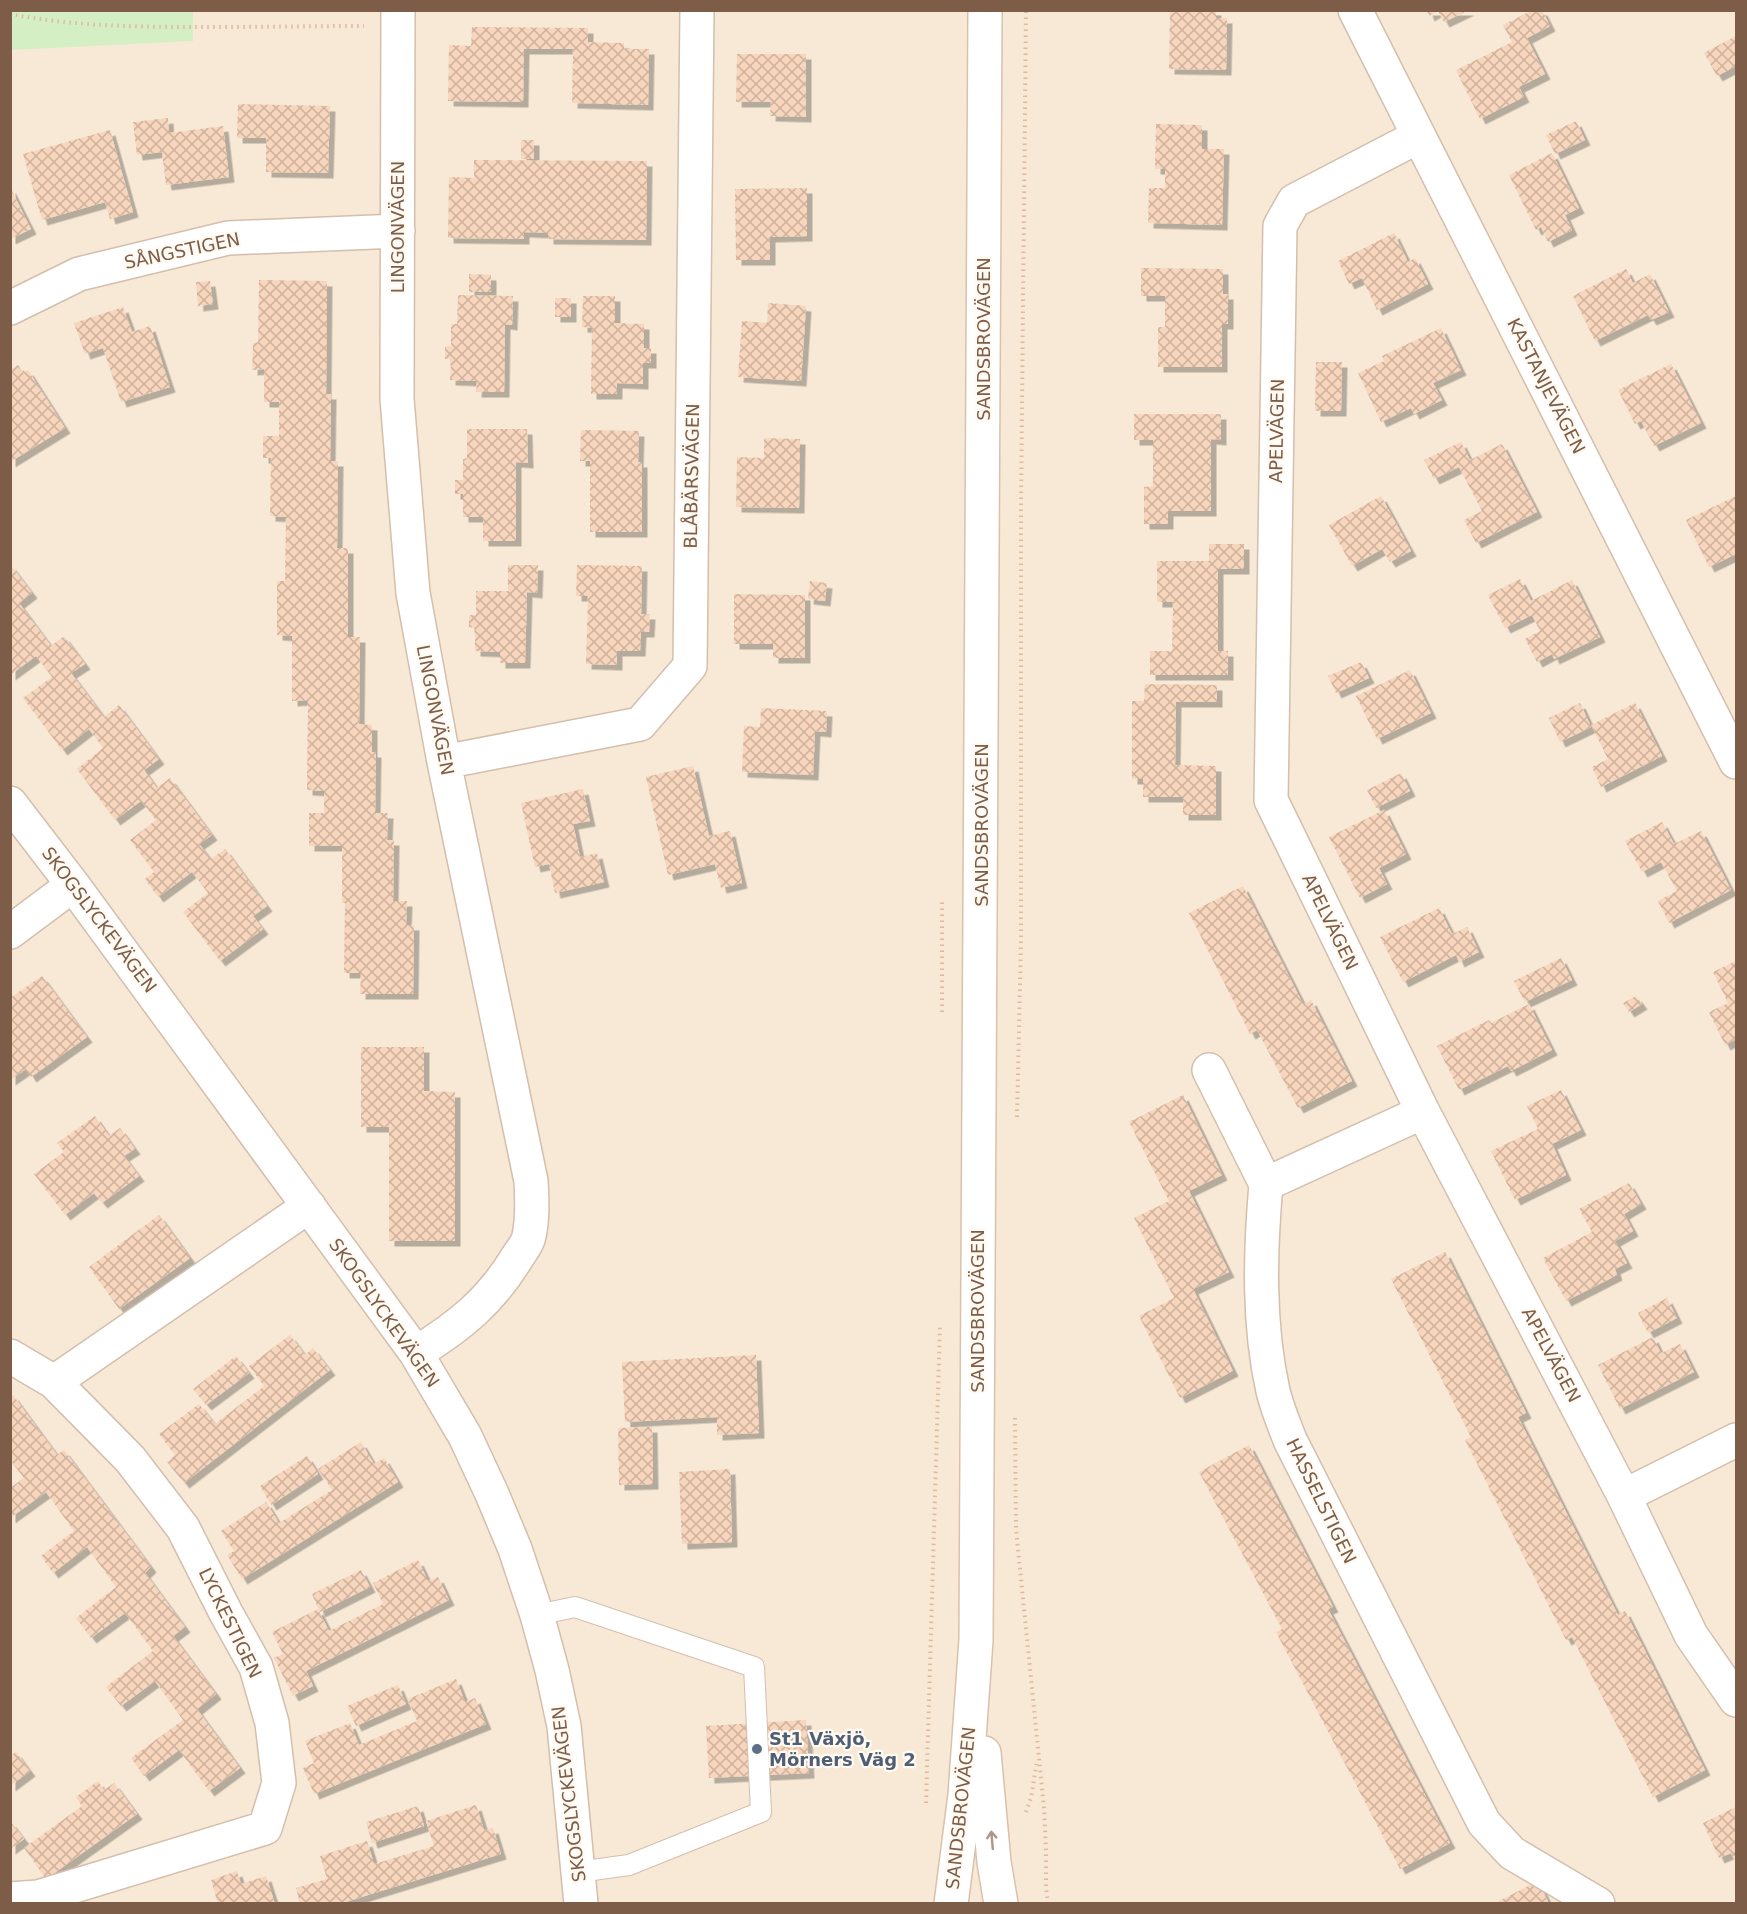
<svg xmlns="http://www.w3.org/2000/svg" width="1747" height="1914" viewBox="0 0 1747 1914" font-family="'DejaVu Sans',sans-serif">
<defs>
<pattern id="building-cross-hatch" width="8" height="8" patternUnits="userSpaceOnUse" patternTransform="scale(1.5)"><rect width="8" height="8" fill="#f8d6bd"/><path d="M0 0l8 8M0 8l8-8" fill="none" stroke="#ceb19c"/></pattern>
<filter id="shadow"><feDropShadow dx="5.5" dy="5.5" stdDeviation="0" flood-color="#0004"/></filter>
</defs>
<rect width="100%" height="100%" fill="#fff7e9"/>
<path fill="#f7e9d6" d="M11 11H1736V1903H11Z"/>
<path fill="#d5efc5" d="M11 10 193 11V41L11 50Z"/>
<path fill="url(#building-cross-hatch)" filter="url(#shadow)" d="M1170 10H1216V18H1227L1226 70 1169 69Z
M1427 10H1469L1444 22 1438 11 1429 16Z
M1533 10H1542L1550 26 1527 38 1545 74 1519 87 1524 97 1480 119 1456 70 1512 42 1503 25Z
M472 27 588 28V42L624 43V49H649L648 105 572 103 573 49H524L523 102 448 101 449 45 471 46Z
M1736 36V66L1717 76 1704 53Z
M737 54H806V117L770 116 771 102H736Z
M238 104 330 106 328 173 266 172V138H237Z
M168 118 169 133 223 126 229 177 166 185 162 152 137 155 133 122Z
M1576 121 1585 140 1555 154 1546 135Z
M1156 124 1202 125V149H1224L1222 225 1148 223 1149 188H1165V169H1155Z
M110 130 133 212 110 219 105 202 42 220 23 154Z
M521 140H534V159H521Z
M1552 153 1579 208 1565 215 1572 230 1548 242 1541 227 1536 230 1509 175Z
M474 160 647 161 646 240 548 239V233L524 232V239L448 238 449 177 474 178Z
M10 187 31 229 10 239Z
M807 188V236L770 237V260H736L735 189Z
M1394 233 1408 262 1415 258 1428 284 1377 310 1362 278 1349 284 1338 261Z
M1141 268 1223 269V294H1228V324H1222V367H1158V327H1165V296H1141Z
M1626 269 1633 283 1650 274 1669 312 1651 320 1648 315 1595 341 1573 296Z
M469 274 491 275V292H469Z
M259 280 327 281 326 394H331L330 461H338L337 548H348V637H360L359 724 372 725V752H376L375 813H388L387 840H394L393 901H407L406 925H414L413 994H360L361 973H344L345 903H342V846H309V813H324V791L307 790 308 700 292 701V636L277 635V581H285L286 517 270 516 271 458H263V436H279V402H264V369L252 370 253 343 258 342Z
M210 281 213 304 198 306 196 282Z
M458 295 513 296 512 325 505 324 504 392H476L477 381 450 380 451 359H445V347L451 346V324H457Z
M583 296H615V323L644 324V348H651V363H643V384L617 383V394H591L592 328 582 327Z
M555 298H571V317H555Z
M768 303 806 306 801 381 738 377 742 321 767 323Z
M123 307 132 332 150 326 170 387 121 402 103 348 85 354 74 323Z
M1441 328 1461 370 1433 383 1442 400 1414 414 1411 408 1381 422 1358 373 1384 361 1382 356Z
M1316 362H1342L1341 411H1315Z
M1671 364 1701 423 1654 446 1641 421 1635 424 1618 390Z
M18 365 23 373 28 370 65 428 10 462V367L12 369Z
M1134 414H1221V440L1211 439V511H1168V524H1144V487L1153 486V440H1134Z
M467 429H527L528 463 516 462V541H483V517H463V494H455V480H463V459L467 458Z
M581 430 639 431 638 462H642V532H590V461H580Z
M764 438 800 439 799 508 736 507 737 457 764 458Z
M1461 442 1470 460 1502 444 1537 512 1476 543 1464 520 1482 511 1459 467 1434 479 1424 460Z
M1381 496 1411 551 1390 562 1382 549 1352 566 1329 525Z
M1736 496V554L1709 567 1686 520Z
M1209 544H1244V569H1218V651H1228V675H1150V651H1172L1173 602H1157V561H1209Z
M10 564 32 593 19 603 51 646 64 636 85 664 71 673 104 717 119 705 159 759 144 770 157 788 170 778 212 835 199 844 211 859 225 849 267 906 253 916 263 929 220 961 183 912 208 893 192 872 158 897 145 879 154 872 130 840 156 820 141 801 115 820 77 769 103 748 89 729 62 750 23 698 52 677 36 656 10 675Z
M508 565H538L537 593 527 592 525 663H500V652L475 651V628L469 627V615H476V591H508Z
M577 565 642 566 641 614H650L649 632H641L640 651H617V665L586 664 588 596H576Z
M1520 579 1531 601 1572 580 1600 637 1554 659 1552 654 1537 662 1525 639 1540 631 1532 615 1505 628 1488 595Z
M810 581 827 583 825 601 808 599Z
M734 594 805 595V658H773V644H734Z
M1361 662 1369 678 1336 693 1328 676Z
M1410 670 1431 713 1377 739 1356 696Z
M1145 684 1217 685V702H1176L1175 765 1216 766V815H1183V797H1143V779H1132V701H1144Z
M1580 703 1591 727 1560 742 1549 718Z
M1635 703 1662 756 1601 787 1592 767 1608 759 1591 725Z
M761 708 827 711 826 732 815 731 813 775 742 772 744 726 760 727Z
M693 766 709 836 730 831 742 883 721 888 715 864 668 875 646 777Z
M1401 773 1410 791 1376 808 1367 790Z
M583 789 590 821 573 824 580 857 597 853 604 882 555 893 549 864 535 867 521 803Z
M1384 810 1406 854 1379 868 1387 884 1360 898 1329 837Z
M1662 822 1674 844 1701 831 1731 890 1669 923 1658 901 1677 891 1661 862 1642 872 1625 841Z
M1243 886 1303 1004 1311 1000 1352 1081 1298 1108 1257 1030 1250 1034 1189 913Z
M1439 908 1452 934 1467 927 1479 952 1459 962 1456 955 1403 982 1380 937Z
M1561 958 1572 980 1525 1002 1514 981Z
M1736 961V1039L1725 1045 1709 1012 1728 1003 1713 972Z
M42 976 87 1037 31 1077 26 1069 10 1080V998Z
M1636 996 1642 1004 1629 1012 1623 1003Z
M1529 1004 1552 1050 1511 1071 1508 1066 1459 1090 1437 1046 1489 1020 1491 1023Z
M361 1047H424V1091L455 1092V1241H389V1127H361Z
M1561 1090 1581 1130 1552 1144 1566 1175 1515 1200 1491 1151 1538 1129 1527 1106Z
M1183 1095 1222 1175 1189 1191 1229 1272 1193 1289 1233 1371 1180 1398 1139 1316 1174 1298 1134 1218 1169 1201 1129 1122Z
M95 1116 109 1136 120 1128 135 1149 124 1156 139 1176 102 1203 94 1193 65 1215 34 1174 64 1152 57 1143Z
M1629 1183 1641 1204 1624 1214 1633 1231 1615 1241 1627 1263 1615 1269 1617 1275 1566 1301 1543 1258 1592 1232 1579 1209Z
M159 1215 190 1258 119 1309 89 1267Z
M1445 1252 1526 1413 1518 1417 1618 1615 1625 1611 1705 1770 1653 1797 1572 1637 1566 1640 1465 1440 1471 1437 1391 1279Z
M1667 1298 1677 1318 1648 1333 1638 1313Z
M290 1335 305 1355 313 1348 330 1370 184 1483 167 1462 175 1455 159 1434 199 1404 215 1424 264 1386 249 1366Z
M1653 1337 1661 1353 1680 1344 1694 1372 1620 1409 1598 1365Z
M756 1355 759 1433 717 1435V1417L625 1422 622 1362Z
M236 1356 249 1373 206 1405 193 1389Z
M13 1395 57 1455 64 1450 151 1567 145 1573 185 1627 173 1636 216 1694 197 1709 240 1768 209 1791 179 1750 144 1776 131 1758 183 1720 155 1681 121 1706 106 1687 153 1651 125 1613 91 1638 76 1618 116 1587 87 1547 53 1573 41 1556 74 1531 46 1492 10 1518V1488L24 1478 10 1460V1397Z
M652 1427 653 1484 619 1485 618 1428Z
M361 1442 374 1464 384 1458 398 1482 242 1579 227 1555 234 1551 221 1531 266 1502 279 1523 332 1490 318 1469Z
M1249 1445 1333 1607 1328 1609 1450 1843 1400 1869 1276 1632 1282 1629 1199 1472Z
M307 1456 318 1474 271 1505 260 1486Z
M730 1469 732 1542 682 1544 679 1472Z
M418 1560 428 1581 438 1577 449 1600 306 1671 313 1686 293 1696 274 1658 283 1654 272 1632 318 1609 329 1631 383 1604 373 1583Z
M361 1570 370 1587 320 1612 312 1594Z
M456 1679 465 1702 475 1698 486 1724 314 1794 303 1768 314 1763 305 1741 350 1723 359 1745 417 1721 408 1699Z
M398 1685 406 1704 356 1726 347 1706Z
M806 1720 809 1773 709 1778 706 1726Z
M16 1752 30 1771 10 1786V1756Z
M98 1781 104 1790 114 1783 137 1814 46 1879 24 1848 82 1806 76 1797Z
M476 1805 484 1830 493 1828 501 1854 339 1904H300L296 1888 327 1879 320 1856 367 1841 374 1864 434 1846 426 1821Z
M418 1806 424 1826 372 1843 366 1822Z
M1736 1807V1864L1731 1853 1719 1858 1703 1823Z
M10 1821 24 1839 10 1849Z
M237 1871 241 1884 266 1876 275 1904H218L211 1880Z
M1538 1881 1549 1904H1493Z"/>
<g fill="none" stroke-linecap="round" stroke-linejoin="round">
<g stroke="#d3bfac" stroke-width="22">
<path id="service" d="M537 1615 575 1607 754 1667 761 1812 629 1865 578 1872"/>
</g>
<g stroke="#d3bfac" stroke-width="36">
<path id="minor" d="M398 10 397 399 413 593 444 762 531 1181C532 1199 533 1218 529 1236 528 1243 522 1250 518 1256 491 1301 460 1326 416 1353
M1355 10 1736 762
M1419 136 1294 201 1280 226 1271 800 1423 1112 1624 1496 1691 1635 1736 1700
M10 308 79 274 228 238 398 231
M444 762 640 724 690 666 697 10
M10 803 73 885 416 1353 465 1436 492 1494 515 1549 537 1615 552 1670 564 1726 581 1904
M10 932 73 885
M1209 1070 1266 1184
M1423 1112 1266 1184C1260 1252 1258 1324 1273 1391 1277 1408 1284 1424 1290 1440L1484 1823 1512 1853 1598 1904
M10 1356 54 1382 130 1459 183 1528 226 1613 256 1667 272 1723 279 1783 265 1828 38 1897 10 1899
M54 1382 309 1206
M1624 1496 1736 1440"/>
</g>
<g stroke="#d9c1ac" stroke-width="36">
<path id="secondary" d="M984 1753 994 1862 1001 1904
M951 1904 965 1795 976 1640 985 10"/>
</g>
<path stroke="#deb99f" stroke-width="4" stroke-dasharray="1.5 4.5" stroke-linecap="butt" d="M10 14C77 27 144 27 212 27 263 27 313 26 364 26
M942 1012V899
M1017 1117 1021 942V504L1026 10
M1015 1418 1016 1529 1044 1808 1046 1851V1888L1048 1904
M926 1803 940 1325
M1026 1812 1031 1798 1037 1761"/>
<use href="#service" stroke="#fff" stroke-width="20"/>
<use href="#minor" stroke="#fff" stroke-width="33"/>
<use href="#secondary" stroke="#fff" stroke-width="33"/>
</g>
<defs><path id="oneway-shaft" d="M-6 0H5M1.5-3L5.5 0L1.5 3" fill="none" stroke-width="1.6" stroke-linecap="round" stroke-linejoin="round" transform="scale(1.5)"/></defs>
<use stroke="#ab9688" href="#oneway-shaft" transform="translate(992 1840) rotate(-95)"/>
<circle fill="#5c6f8a" stroke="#fffaf2" stroke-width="2" cx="757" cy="1749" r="6"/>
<g text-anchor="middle" stroke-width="4.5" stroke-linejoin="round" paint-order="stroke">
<g font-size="18" fill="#7e5d48" stroke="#fffaf2">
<text transform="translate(398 227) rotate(-90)" y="6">LINGONVÄGEN</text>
<text transform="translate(182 251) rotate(-12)" y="6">SÅNGSTIGEN</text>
<text transform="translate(984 339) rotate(-90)" y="6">SANDSBROVÄGEN</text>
<text transform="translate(1546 386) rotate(63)" y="6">KASTANJEVÄGEN</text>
<text transform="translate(1277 431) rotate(-89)" y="6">APELVÄGEN</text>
<text transform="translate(692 476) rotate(-89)" y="6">BLÅBÄRSVÄGEN</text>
<text transform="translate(435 710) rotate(79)" y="6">LINGONVÄGEN</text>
<text transform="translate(982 825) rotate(-90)" y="6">SANDSBROVÄGEN</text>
<text transform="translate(99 920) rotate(53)" y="6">SKOGSLYCKEVÄGEN</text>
<text transform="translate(1330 922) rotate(64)" y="6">APELVÄGEN</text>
<text transform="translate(978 1311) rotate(-90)" y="6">SANDSBROVÄGEN</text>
<text transform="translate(384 1313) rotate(55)" y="6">SKOGSLYCKEVÄGEN</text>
<text transform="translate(1551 1355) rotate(62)" y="6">APELVÄGEN</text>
<text transform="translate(1321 1501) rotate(64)" y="6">HASSELSTIGEN</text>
<text transform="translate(230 1623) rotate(64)" y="6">LYCKESTIGEN</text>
<text transform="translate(569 1794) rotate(-97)" y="6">SKOGSLYCKEVÄGEN</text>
<text transform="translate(961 1808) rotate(-84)" y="6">SANDSBROVÄGEN</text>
</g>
<g font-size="18" font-weight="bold" fill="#4e5e75" stroke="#fffaf2" text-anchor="start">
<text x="769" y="1745">St1 Växjö,<tspan x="769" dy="21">Mörners Väg 2</tspan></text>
</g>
</g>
<rect width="1747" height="1914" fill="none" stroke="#7e5d48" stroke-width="24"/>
</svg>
